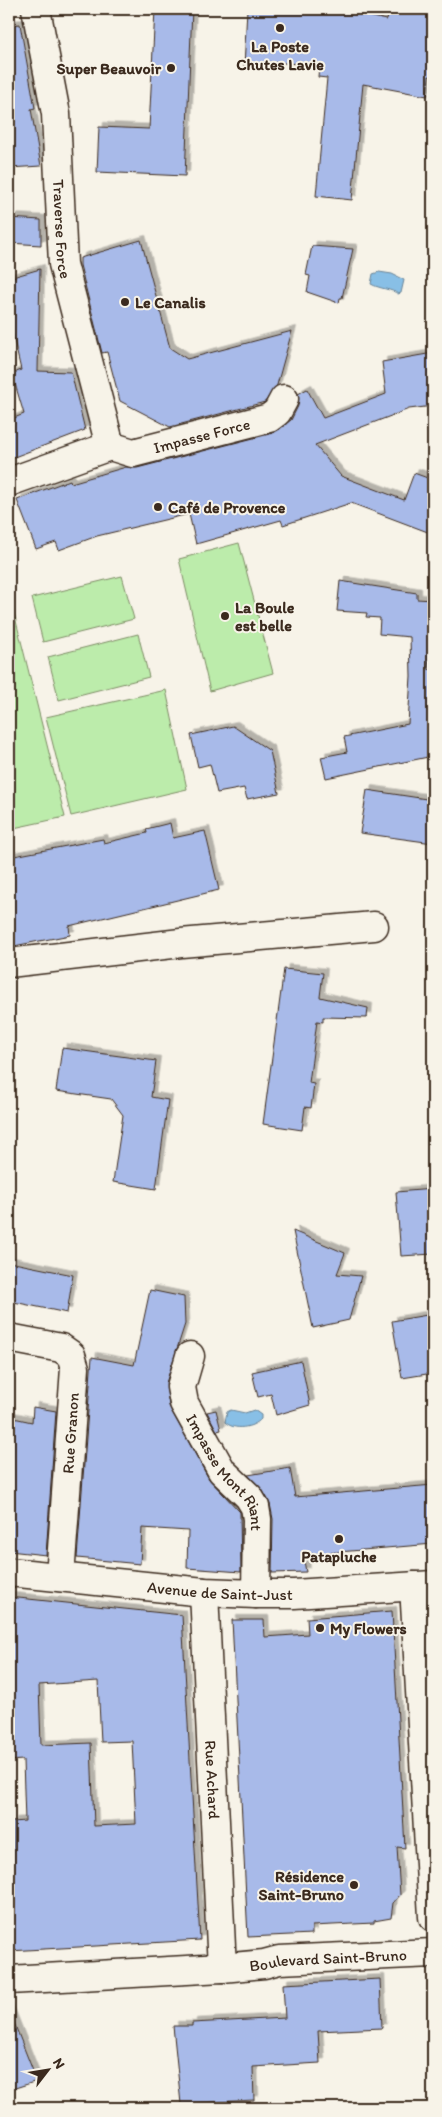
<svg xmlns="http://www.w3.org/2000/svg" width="442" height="2117" viewBox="0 0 442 2117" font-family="Itim,sans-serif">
<defs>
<filter id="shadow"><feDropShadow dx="4.5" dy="-4.5" stdDeviation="0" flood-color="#0004"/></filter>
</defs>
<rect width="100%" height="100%" fill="#f7f3e8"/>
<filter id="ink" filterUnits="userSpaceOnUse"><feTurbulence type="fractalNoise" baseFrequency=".02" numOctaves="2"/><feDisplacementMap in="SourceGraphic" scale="10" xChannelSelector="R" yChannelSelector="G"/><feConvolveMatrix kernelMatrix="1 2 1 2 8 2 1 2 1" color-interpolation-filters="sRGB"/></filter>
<g filter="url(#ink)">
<path fill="#bcecab" stroke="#7c8b64" d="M239 543 273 673 210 691 179 559Z
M122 576 134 619 43 642 32 598Z
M9 593 65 817 9 829Z
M138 634 149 677 59 700 48 657Z
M166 690 187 789 71 816 46 717Z"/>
<path fill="#88bfe6" stroke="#698396" d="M379 272 392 274 404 280 401 293 398 294C392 289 380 289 371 284L373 274Z
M231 1410 245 1413 254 1410 261 1415V1419C253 1428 234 1431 225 1422L227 1412Z"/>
<path fill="#a8bae9" stroke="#3b2a1e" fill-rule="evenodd" filter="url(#shadow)" d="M155 9H192L185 176 97 172 99 127 149 129Z
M247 9H335L387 20 390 9H424L433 12 431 54H433V77L429 76 427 96 363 84 352 200 316 196 327 78 318 77 319 65 266 62V68L244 67Z
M20 24 35 108 31 109 41 166 9 168V25Z
M9 218 41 220V245L9 243Z
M141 240 170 348 187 359 292 331 277 385 265 402 170 427 120 401 107 352 102 353 80 265V258Z
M312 246 353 249 342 298H340L339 303 307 292 310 276 306 275Z
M40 269 38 371 71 372 85 430 9 459V420L24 414 12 374 21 370 9 318V278Z
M433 353V406L409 409 315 445 341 476 404 500 414 473 433 480V534L351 503 283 525 281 520 196 544 189 514 97 536 59 550 56 542 36 549 17 500 70 480 71 483 126 467 137 468 273 433 291 420 298 406V394L307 389 323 418 386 394 382 362Z
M340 581 417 593V599L433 600 428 669 433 670V756L326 778 321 757 347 752 344 737 408 724 411 676 410 637 379 634 380 618 366 617 367 613 337 611Z
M233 726 270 751 279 793 247 799 244 788 217 793 210 764 198 767 191 735Z
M367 790 433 800V843L360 833Z
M170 823 173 838 205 831 219 890 69 926 70 935 9 947V857L103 839 104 843 147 833 146 829Z
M284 969 323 973 320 997 368 1008 367 1018 323 1017V1022L317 1021 309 1083 314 1084 311 1108 305 1107 302 1130 263 1124Z
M62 1048 156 1061 151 1097 168 1100 156 1189 113 1182 123 1115 111 1099 56 1091Z
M433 1189V1254L401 1256 396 1192Z
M293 1231 345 1253 337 1274 361 1276 349 1320 313 1328Z
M9 1262 73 1275 67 1313 9 1301Z
M150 1290 184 1297 185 1324 166 1383 169 1406 209 1479 240 1512 241 1572 187 1568 188 1531 142 1528 140 1564 77 1558 92 1357 134 1365Z
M433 1314V1373L402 1378 392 1321Z
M301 1361 310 1405 276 1415 271 1394 258 1397 252 1372Z
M33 1407 56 1411 46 1555 9 1551V1417L32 1422Z
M216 1410 221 1430 217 1431 207 1412Z
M290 1468 295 1497 433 1485V1544L303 1555 306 1572 272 1573 273 1519 270 1504 262 1489 248 1475Z
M9 1597 182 1615 200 1940 9 1951V1890L14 1889 12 1822 25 1821 23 1760 9 1761ZM98 1681 101 1742 132 1741 136 1824 94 1826 91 1743 41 1745 39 1685Z
M392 1611 405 1848 397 1847 400 1895 393 1903 391 1918 374 1921V1923L312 1926V1934L248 1937 232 1620H264L265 1637 308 1634 307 1618Z
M380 1979 382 2028 318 2031 320 2063 253 2067 254 2100 181 2104 173 2026H192V2023L285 2018 283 1984Z
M9 2010 37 2081 9 2090Z"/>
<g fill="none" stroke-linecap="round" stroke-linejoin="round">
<g stroke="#3b2a1e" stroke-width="31">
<g id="minor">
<path id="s1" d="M36 9 56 114 63 264 110 446"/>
<path id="s2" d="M110 446 133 453 269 418 277 412 284 399"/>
<path d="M9 482 110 446"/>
<path d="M9 963 181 943 374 926"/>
<path d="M9 1338 61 1348 71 1355 75 1368 60 1577"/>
<path id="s3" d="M190 1356 181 1387 184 1403 222 1471 249 1497 255 1507 257 1519 256 1594"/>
<path id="s4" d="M9 1572 204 1592 256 1594H294L433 1585"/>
<path d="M414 1586 433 1917"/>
<path id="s5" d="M204 1592 222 1968"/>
<path id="s6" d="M9 1980 222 1968 264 1964 279 1960 433 1953"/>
</g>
</g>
<use href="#minor" stroke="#f7f3e8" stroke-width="28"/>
</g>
</g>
<g fill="#3b2a1e" stroke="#f7f3e8" stroke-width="2">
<circle cx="280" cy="28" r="5"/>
<circle cx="171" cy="68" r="5"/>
<circle cx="125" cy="302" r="5"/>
<circle cx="158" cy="507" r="5"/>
<circle cx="225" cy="616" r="5"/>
<circle cx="339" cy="1539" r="5"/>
<circle cx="320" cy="1628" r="5"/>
<circle cx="354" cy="1885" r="5"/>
</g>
<g text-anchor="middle" stroke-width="4" stroke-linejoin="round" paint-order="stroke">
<g font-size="16" font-weight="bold" fill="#3b2a1e" stroke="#f7f3e8" text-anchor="start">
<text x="280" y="52" text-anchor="middle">La Poste<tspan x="280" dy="18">Chutes Lavie</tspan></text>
<text x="161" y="74" text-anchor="end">Super Beauvoir</text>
<text x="135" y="308">Le Canalis</text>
<text x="168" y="513">Café de Provence</text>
<text x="235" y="613">La Boule<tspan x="235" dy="18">est belle</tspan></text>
<text x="339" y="1562" text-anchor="middle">Patapluche</text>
<text x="330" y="1634">My Flowers</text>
<text x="344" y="1882" text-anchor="end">Résidence<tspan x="344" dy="18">Saint-Bruno</tspan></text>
</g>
<g font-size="16" fill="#3b2a1e" stroke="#f7f3e8">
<text dy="6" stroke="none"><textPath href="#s1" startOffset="222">Traverse Force</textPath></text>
<text dy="6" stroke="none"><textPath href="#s2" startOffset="95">Impasse Force</textPath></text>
<text transform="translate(70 1433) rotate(-86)" y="6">Rue Granon</text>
<text dy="6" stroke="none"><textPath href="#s3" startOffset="131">Impasse Mont Riant</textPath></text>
<text dy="6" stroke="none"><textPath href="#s4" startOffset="212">Avenue de Saint-Just</textPath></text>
<text dy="6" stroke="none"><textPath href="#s5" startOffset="188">Rue Achard</textPath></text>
<text dy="6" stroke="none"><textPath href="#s6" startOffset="320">Boulevard Saint-Bruno</textPath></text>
</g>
</g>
<rect width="442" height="2117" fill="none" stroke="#f7f3e8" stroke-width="30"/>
<rect x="15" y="15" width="412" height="2087" fill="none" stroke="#3b2a1e" stroke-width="2" filter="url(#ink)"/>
<g transform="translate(48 2070) rotate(59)" stroke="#f7f3e8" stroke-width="4" paint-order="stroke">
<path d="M0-4L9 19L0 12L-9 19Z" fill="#3b2a1e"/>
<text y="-8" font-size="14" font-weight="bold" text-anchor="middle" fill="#3b2a1e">N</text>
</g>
</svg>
